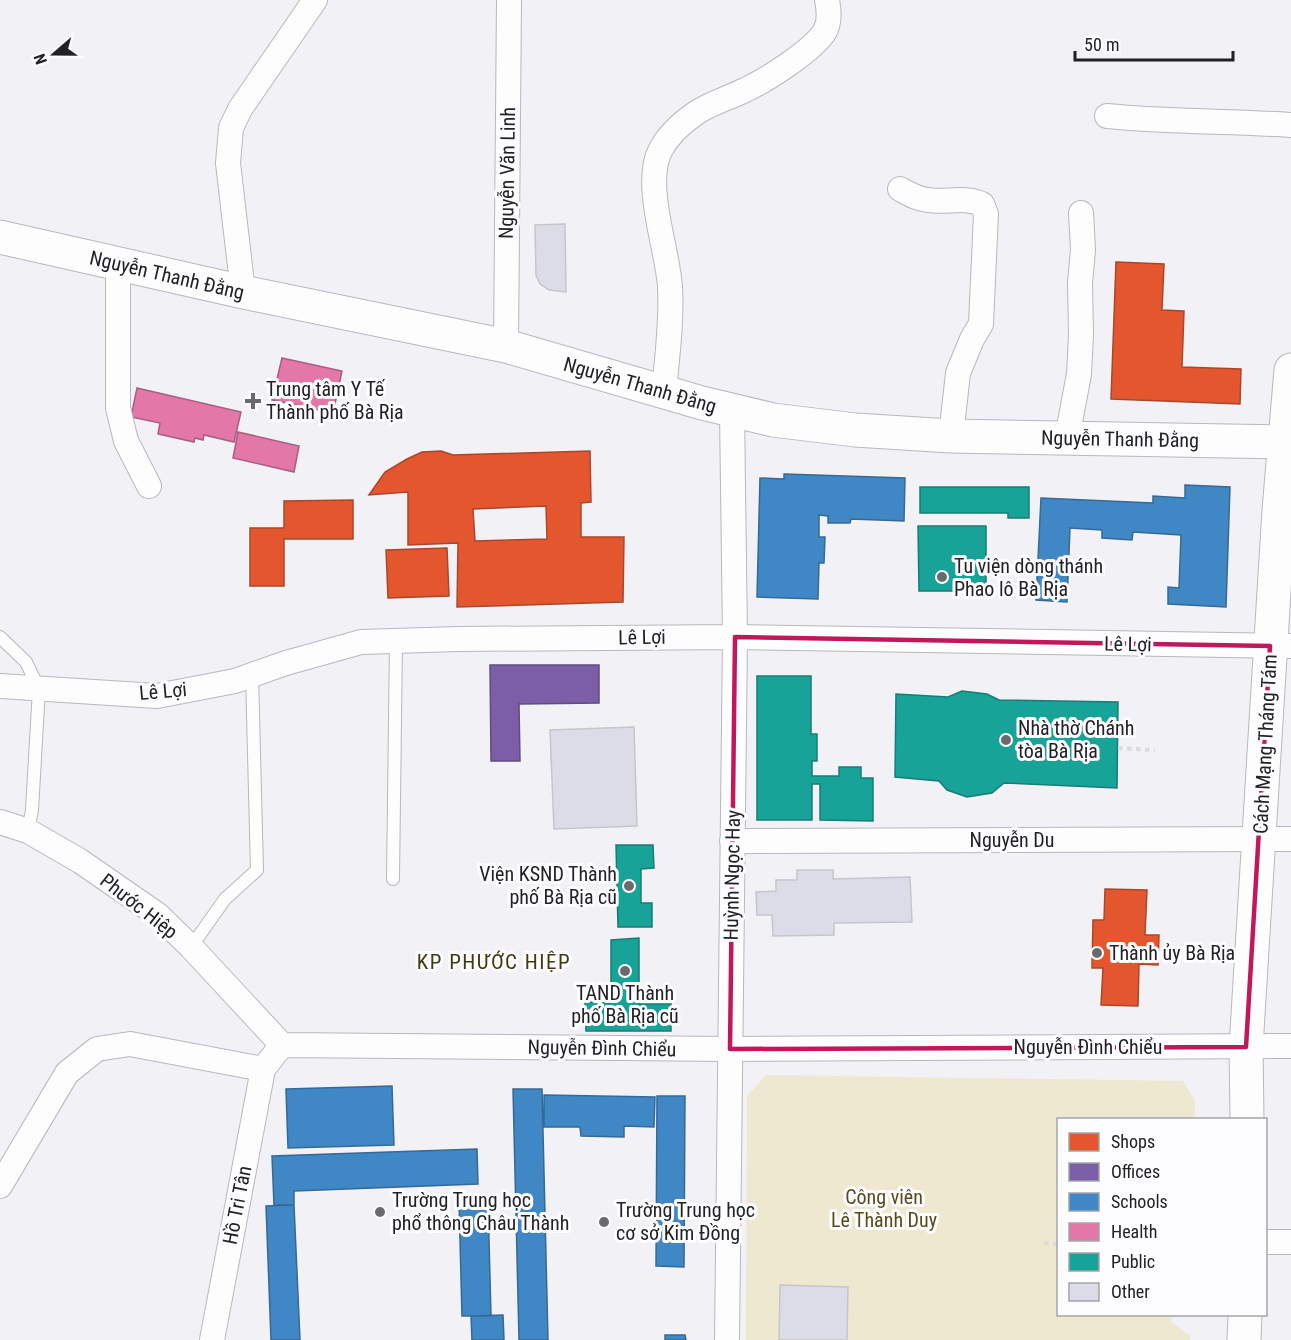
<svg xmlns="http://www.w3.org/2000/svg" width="1291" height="1340" viewBox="0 0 1291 1340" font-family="'Roboto Condensed',sans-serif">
<rect width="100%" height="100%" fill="#f1f1f6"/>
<path fill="#eee8d1" d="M766 1075 1183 1081 1195 1101V1119L1058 1120V1314L1172 1315 1171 1322 1190 1336V1340H746L747 1096Z"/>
<path fill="#e4572e" stroke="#aa472b" stroke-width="1.5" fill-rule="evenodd" d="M1116 262 1164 264 1162 310 1184 311 1182 367 1241 369 1240 404 1111 399Z
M441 451 453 455 590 451 591 502 581 503V537H624L623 602 457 607 458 543 408 545V492L369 495 385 472 407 459 422 452ZM546 506 547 539 475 541 473 509Z
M353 500V539H284V586H250V528H284V501Z
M447 548 449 596 388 598 386 550Z
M1105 889 1147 890 1145 935H1159L1158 965 1139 964 1138 1006 1101 1005 1103 968H1092L1093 920H1104Z"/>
<path fill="#7b5ea7" stroke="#604c80" stroke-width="1.5" d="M490 665H599V703L519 704 520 761H491Z"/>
<path fill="#3f88c5" stroke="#366995" stroke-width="1.5" d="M784 474 905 478 904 521 851 519 850 523H828V516L819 515V537H825L824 563H819L818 599 757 597 760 478 784 479Z
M1185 485 1230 487 1226 607 1168 604V587L1179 588 1181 535 1133 532 1132 540 1102 538V530L1070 528 1067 602 1036 600 1041 498 1153 503V496L1185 498Z
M392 1086 394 1145 288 1148 286 1089Z
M513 1089H542L548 1340H519Z
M544 1095 655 1097 654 1127 624 1126V1137L581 1136 580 1127H544Z
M657 1096H685L684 1267 656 1266Z
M477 1149 478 1184 294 1191V1205H274L272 1156Z
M488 1201 491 1316H462L459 1202Z
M294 1205 300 1340H271L266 1206Z
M503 1315 504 1340H472L471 1316Z
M665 1335H685L686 1340H665Z"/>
<path fill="#e377a8" stroke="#a95e81" stroke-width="1.5" d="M282 358 342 371 333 413 272 400Z
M137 388 241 412 234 442 204 435 203 440 195 438 194 442 158 434 160 423 131 417Z
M238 432 299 446 294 472 233 458Z"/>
<path fill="#17a398" stroke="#1a7c76" stroke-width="1.5" d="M920 487H1029V518H1008V513H920Z
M918 526H986V591H919Z
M757 676H811V734H817V761H812V776H839V767H861V778H873V821L820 820V784H812V820H757Z
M962 691 987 694 999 700 1118 702 1117 788 1004 783 992 793 967 797 947 790 939 781 895 777 896 694 948 697Z
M616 845H653L654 868 641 869V903H652V927H618Z
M639 938V1004H671V1031H586L585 1002 611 1003V940Z"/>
<path fill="#dcdce8" stroke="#c6c6c9" stroke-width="1.5" d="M565 224 566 292 549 290 540 284 536 275 535 225Z
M634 727 637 826 554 829 550 730Z
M797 870H833V879L910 877 912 922 834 923V935L773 936 772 915H757L756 892 776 891V880H797Z
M780 1285 848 1287 847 1340H779Z"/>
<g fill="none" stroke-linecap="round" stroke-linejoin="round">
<g stroke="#b8b8bc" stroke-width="14">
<path id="service" d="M0 637 26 662 39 689 32 810 28 831
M393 879 396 641
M191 947 225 899 257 870 252 675"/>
</g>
<g stroke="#b8b8bc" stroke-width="26">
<path id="minor" d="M1107 116C1168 122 1230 121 1291 125
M900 189C909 194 917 199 928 200 946 203 965 196 982 204L986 214 981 324 972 339 958 373 951 436
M118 264V408L126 441 149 486
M243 292 228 163 231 128 240 109 315 0
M506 346 509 0
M664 391C667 357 672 322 670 287 668 250 642 182 661 149 669 134 683 122 696 113 711 103 729 98 745 90 765 81 814 50 825 31 830 22 829 10 827 0
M1067 438 1079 374 1081 335 1080 283 1083 250 1081 213
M0 686 157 696 235 681 286 663 361 642 458 639 735 637 1291 646
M0 822 28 831 80 861 158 915 191 947 282 1045
M732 841 1291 839
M0 1186 67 1073 97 1049 130 1044 263 1069 282 1045 730 1049 1291 1046
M1266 1242H1291
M212 1340 263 1069
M727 1340 735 637 732 411"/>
</g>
<g stroke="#b8b8bc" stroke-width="35">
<path id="secondary" d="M0 237 243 292 506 346 702 403 773 420 855 430 951 436 1291 442"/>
</g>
<g stroke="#b8b8bc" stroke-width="35">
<path id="primary" d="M1247 1120 1246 1047 1279 510 1291 370
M1244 1340 1245 1314"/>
</g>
<path stroke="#dbdbdc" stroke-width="4" stroke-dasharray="4.5 4.5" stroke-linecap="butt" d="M1118 748 1155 750
M1044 1243 1058 1244"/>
<use href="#service" stroke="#fdfdfe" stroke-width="12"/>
<use href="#minor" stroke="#fdfdfe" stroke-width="24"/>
<use href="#secondary" stroke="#fdfdfe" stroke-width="33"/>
<use href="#primary" stroke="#fdfdfe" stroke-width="33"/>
</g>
<path fill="none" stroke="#c2185b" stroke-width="4.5" stroke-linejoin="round" d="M735 637 1270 646 1246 1047 730 1049Z"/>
<g fill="#6a6a6e" stroke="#fdfdff" stroke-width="2">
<path d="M250 392h6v6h6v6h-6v6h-6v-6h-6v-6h6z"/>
<circle cx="942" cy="577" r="6"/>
<circle cx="1006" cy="740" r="6"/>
<circle cx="629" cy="886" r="6"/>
<circle cx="1097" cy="953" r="6"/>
<circle cx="625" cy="971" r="6"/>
<circle cx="380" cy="1212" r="6"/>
<circle cx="604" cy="1222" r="6"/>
</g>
<g text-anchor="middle" stroke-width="6" stroke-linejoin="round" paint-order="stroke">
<g font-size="20" fill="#222225" stroke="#fdfdff">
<text transform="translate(507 173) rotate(-89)" y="7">Nguyễn Văn Linh</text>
<text transform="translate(167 275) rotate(13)" y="7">Nguyễn Thanh Đằng</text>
<text transform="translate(640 385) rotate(16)" y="7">Nguyễn Thanh Đằng</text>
<text transform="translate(1120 439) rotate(1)" y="7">Nguyễn Thanh Đằng</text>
<text transform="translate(642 637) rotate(-1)" y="7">Lê Lợi</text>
<text transform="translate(1128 644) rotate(1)" y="7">Lê Lợi</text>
<text transform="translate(163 691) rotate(-5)" y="7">Lê Lợi</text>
<text transform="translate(1265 744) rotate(-87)" y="7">Cách Mạng Tháng Tám</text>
<text x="1012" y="847">Nguyễn Du</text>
<text transform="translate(732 875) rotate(-89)" y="7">Huỳnh Ngọc Hay</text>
<text transform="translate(139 906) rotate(38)" y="7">Phước Hiệp</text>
<text x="1088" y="1054">Nguyễn Đình Chiểu</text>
<text transform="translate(602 1048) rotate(1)" y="7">Nguyễn Đình Chiểu</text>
<text transform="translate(237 1205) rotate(-79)" y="7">Hồ Tri Tân</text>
</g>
<g font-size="20" fill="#222225" stroke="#fdfdff" text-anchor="start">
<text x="266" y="396">Trung tâm Y Tế<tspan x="266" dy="23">Thành phố Bà Rịa</tspan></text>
<text x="954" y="573">Tu viện dòng thánh<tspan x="954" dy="23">Phao lô Bà Rịa</tspan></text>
<text x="1018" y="735">Nhà thờ Chánh<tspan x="1018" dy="23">tòa Bà Rịa</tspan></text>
<text x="617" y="881" text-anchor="end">Viện KSND Thành<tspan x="617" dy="23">phố Bà Rịa cũ</tspan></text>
<text x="1109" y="960">Thành ủy Bà Rịa</text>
<text x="625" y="1000" text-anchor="middle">TAND Thành<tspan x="625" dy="23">phố Bà Rịa cũ</tspan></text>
<text x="392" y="1207">Trường Trung học<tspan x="392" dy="23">phổ thông Châu Thành</tspan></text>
<text x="616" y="1217">Trường Trung học<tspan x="616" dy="23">cơ sở Kim Đồng</tspan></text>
</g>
<g font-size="20" fill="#574b19" stroke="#fdfdff">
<text x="884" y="1204">Công viên<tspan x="884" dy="23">Lê Thành Duy</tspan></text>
</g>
<g font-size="21" letter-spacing="1.5" fill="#43390f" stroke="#fdfdff">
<text x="494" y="969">KP PHƯỚC HIỆP</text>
</g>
</g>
<rect x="1057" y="1118" width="210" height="198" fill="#fdfdff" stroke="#a5a5a8" stroke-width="1.5"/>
<rect x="1069" y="1133" width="30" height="18" fill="#e4572e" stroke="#a5a5a8" stroke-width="1.5"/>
<text x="1111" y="1148" font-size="18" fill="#222225">Shops</text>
<rect x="1069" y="1163" width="30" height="18" fill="#7b5ea7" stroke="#a5a5a8" stroke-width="1.5"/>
<text x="1111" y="1178" font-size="18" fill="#222225">Offices</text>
<rect x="1069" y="1193" width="30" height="18" fill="#3f88c5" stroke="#a5a5a8" stroke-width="1.5"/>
<text x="1111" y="1208" font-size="18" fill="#222225">Schools</text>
<rect x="1069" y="1223" width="30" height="18" fill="#e377a8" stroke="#a5a5a8" stroke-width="1.5"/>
<text x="1111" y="1238" font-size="18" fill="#222225">Health</text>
<rect x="1069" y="1253" width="30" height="18" fill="#17a398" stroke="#a5a5a8" stroke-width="1.5"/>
<text x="1111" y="1268" font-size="18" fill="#222225">Public</text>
<rect x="1069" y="1283" width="30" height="18" fill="#dcdce8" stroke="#a5a5a8" stroke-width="1.5"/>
<text x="1111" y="1298" font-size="18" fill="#222225">Other</text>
<g transform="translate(54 54) rotate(250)" stroke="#fdfdff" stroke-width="4.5" paint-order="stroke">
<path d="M0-4.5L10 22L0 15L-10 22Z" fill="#222225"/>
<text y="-9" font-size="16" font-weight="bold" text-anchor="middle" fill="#222225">N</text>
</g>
<path d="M1075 51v9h158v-9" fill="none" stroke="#222225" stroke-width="3"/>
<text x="1084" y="51" font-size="18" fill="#222225" stroke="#fdfdff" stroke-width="4.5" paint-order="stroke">50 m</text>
</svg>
